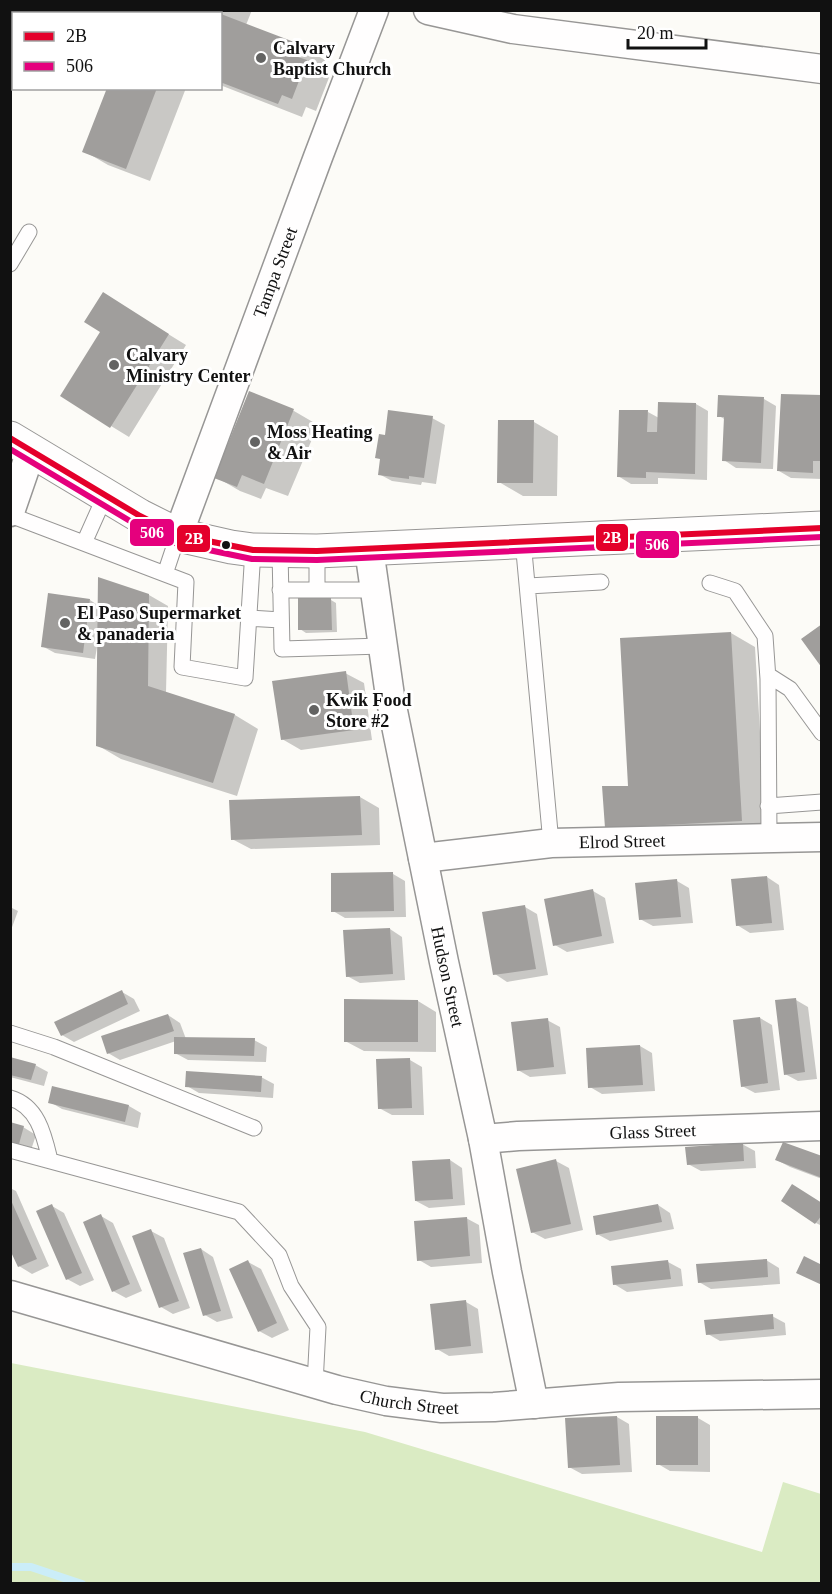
<svg xmlns="http://www.w3.org/2000/svg" width="832" height="1594" viewBox="0 0 832 1594" font-family="'Times New Roman',serif">
<rect width="100%" height="100%" fill="#fcfbf7"/>
<path fill="#daebc3" d="M11 1363 365 1432 762 1552 783 1482 821 1494V1583H11Z"/>
<path fill="#0003" d="M10 10H107L105 14H14Z
M140 10H252L246 25 302 47 325 60 321 70 330 75 316 111 306 107 302 117 220 85V14Z
M109 88H186L150 181 108 165 84 151Z
M121 305 186 345 129 437 62 396Z
M250 393 294 411 318 425 288 496 266 488 261 499 240 491 216 477Z
M822 397V479L791 478 779 471Z
M764 399 776 406 773 469 736 468 724 460 726 420 719 416Z
M696 404 708 411 707 480 658 478V484H631L618 476 648 412 659 418Z
M432 418 445 425 436 484 422 482 421 485 392 481 379 474 386 436Z
M534 422 558 436 557 496H523L499 482Z
M149 595 168 606 166 693 235 715 258 729 237 796 121 759 97 745 99 647H97L95 659 55 653 42 646 90 600 99 606Z
M331 600 336 603 337 632 306 633 300 629Z
M731 633 755 647 766 834 606 827 629 787 622 639Z
M345 673 364 683 372 740 301 750 282 739Z
M360 797 379 808 380 845 251 849 232 839Z
M393 874 405 881 406 917 345 918 333 911Z
M767 877 779 885 784 930 750 933 737 925Z
M677 881 689 888 693 923 653 926 640 919Z
M593 891 605 898 614 943 567 952 555 945Z
M10 907 18 911 11 930H10Z
M525 907 537 914 548 975 507 982 495 974Z
M390 929 402 937 405 980 360 983 347 976Z
M122 992 134 999 140 1011 74 1042 62 1035Z
M796 1000 808 1007 817 1079 798 1081 785 1074Z
M418 1001 436 1012V1052L364 1051 345 1041Z
M168 1015 180 1023 186 1039 254 1040 267 1047 266 1062 188 1060 175 1053 176 1041 120 1060 108 1053Z
M760 1018 772 1025 780 1090 755 1093 742 1086Z
M547 1020 560 1027 566 1074 530 1077 518 1070Z
M640 1046 652 1053 655 1091 602 1094 590 1087Z
M10 1059 35 1065 48 1072 44 1086 10 1077Z
M410 1060 422 1067 424 1115H392L379 1108Z
M261 1077 274 1084 273 1098 199 1093 187 1086Z
M53 1088 129 1106 141 1113 138 1128 62 1109 50 1102Z
M10 1124 23 1127 36 1135 31 1150 10 1144Z
M742 1144 755 1151 756 1168 701 1171 688 1164Z
M822 1158V1179L790 1167 777 1160Z
M450 1160 462 1168 465 1205 429 1208 416 1201Z
M556 1161 569 1168 583 1230 545 1239 532 1232Z
M10 1188 16 1191 49 1266 32 1274 19 1266 10 1246Z
M783 1201 822 1204V1226L816 1223Z
M658 1205 670 1213 674 1229 610 1241 597 1234Z
M52 1206 64 1213 94 1280 80 1286 67 1279Z
M101 1216 113 1223 142 1291 126 1298 113 1291Z
M466 1218 479 1225 482 1263 431 1267 419 1260Z
M151 1231 164 1238 190 1308 173 1314 161 1307Z
M201 1249 213 1257 233 1318 217 1322 205 1315Z
M766 1260 779 1268 780 1284 711 1289 699 1282Z
M248 1262 261 1269 289 1330 272 1338 259 1331Z
M668 1262 681 1269 683 1286 627 1292 614 1284Z
M466 1302 478 1309 483 1353 449 1356 437 1349Z
M772 1316 785 1323 786 1335 720 1341 708 1334Z
M617 1417 629 1424 632 1472 582 1474 569 1467Z
M698 1418 710 1425V1472L670 1471 658 1464Z"/>
<g fill="none" stroke-linecap="round" stroke-linejoin="round">
<path stroke="#cbedf8" stroke-width="8" d="M10 1567H31L82 1584"/>
</g>
<path fill="#a09e9c" d="M10 10H74L72 14H14V41L10 39Z
M138 10H223L221 14 302 45 298 57 307 60 292 99 282 95 278 104 220 82V14H137Z
M107 88H157L126 169 82 152Z
M103 292 169 334 110 428 60 396 100 332 84 322Z
M249 391 294 409 264 484 242 475 237 487 214 478Z
M781 394 822 395V461H813V473L777 471Z
M718 395 764 397 761 463 722 461 724 417H717Z
M658 402 696 403 695 474 646 472V478L617 477 619 410H648L647 432H657Z
M388 410 433 416 424 478 409 476V479L378 475 380 459 375 458 379 434 385 435Z
M498 420H534L533 483H497Z
M98 577 149 594 148 686 235 714 213 783 96 746Z
M48 593 90 599 83 653 41 647Z
M298 598H331L332 630H298Z
M822 624V668L801 639Z
M731 632 742 821 605 828 602 786H628L620 638Z
M346 671 354 730 281 740 272 681Z
M360 796 362 835 231 840 229 800Z
M393 872 394 911 331 912V873Z
M767 876 772 923 736 926 731 879Z
M677 879 681 917 639 920 635 883Z
M593 889 602 936 553 946 544 899Z
M525 905 536 969 493 975 482 912Z
M390 928 393 974 346 977 343 930Z
M122 990 128 1004 61 1036 54 1022Z
M796 998 805 1072 784 1075 775 1000Z
M344 999 418 1000V1042H344Z
M168 1014 174 1031 107 1054 101 1036Z
M760 1017 768 1083 741 1087 733 1020Z
M548 1018 554 1067 517 1071 511 1022Z
M174 1037 255 1038 254 1056 174 1054Z
M640 1045 643 1085 588 1088 586 1048Z
M10 1057 36 1064 31 1080 10 1075Z
M410 1058 412 1108 378 1109 376 1059Z
M186 1071 262 1076 261 1092 185 1087Z
M52 1086 129 1105 125 1122 48 1103Z
M10 1122 24 1126 19 1144 10 1142Z
M783 1142 822 1156V1178L775 1160Z
M743 1143 744 1161 687 1165 685 1147Z
M450 1159 453 1199 415 1201 412 1161Z
M556 1159 571 1224 531 1233 516 1169Z
M792 1184 822 1203V1215L815 1224 781 1201Z
M10 1198 37 1259 18 1267 10 1250Z
M52 1204 82 1273 66 1280 36 1211Z
M658 1204 662 1222 596 1235 593 1216Z
M101 1214 130 1284 112 1292 83 1222Z
M467 1217 470 1256 417 1261 414 1221Z
M151 1229 179 1301 159 1308 132 1236Z
M201 1248 221 1311 203 1316 183 1253Z
M804 1256 822 1265V1285L796 1273Z
M767 1259 768 1277 698 1283 696 1264Z
M248 1260 277 1323 258 1332 229 1269Z
M668 1260 671 1279 613 1285 611 1266Z
M466 1300 471 1346 435 1350 430 1304Z
M773 1314 774 1329 706 1335 704 1320Z
M617 1416 620 1465 568 1468 565 1418Z
M656 1416H698V1465H656Z"/>
<g fill="none" stroke-linecap="round" stroke-linejoin="round">
<g stroke="#979695" stroke-width="17">
<path id="service" d="M103 14 104 10
M10 264 29 232
M10 515 186 582 182 667 245 678 253 550
M523 541 551 843
M84 543 105 496
M280 551 282 649 382 646
M165 574 178 535
M710 583 735 591 765 636 768 679 769 837
M528 586 601 582
M280 590H374
M317 590V551
M248 618 281 620
M768 675 790 689 822 733
M768 806 822 802
M10 1033 54 1047 254 1128
M10 1098C38 1106 44 1135 50 1160
M10 1150 239 1212 279 1255 291 1286 318 1327 315 1384"/>
</g>
<g stroke="#979695" stroke-width="31">
<g id="minor">
<path d="M428 10 513 29 822 69"/>
<path d="M10 512 31 451"/>
<path id="s1" d="M178 535 318 157 374 10"/>
<path id="s2" d="M369 549 390 696 444 962 483 1139 507 1272 534 1404"/>
<path id="s3" d="M423 858 551 843 822 837"/>
<path id="s4" d="M483 1139 518 1136 822 1126"/>
<path id="s5" d="M10 1295 337 1390 386 1401 442 1408 494 1407 619 1397 822 1394"/>
</g>
</g>
<g stroke="#979695" stroke-width="35">
<path id="tertiary" d="M10 438 140 516 178 535 231 547 253 550 317 551 822 528"/>
</g>
<use href="#service" stroke="#fffefe" stroke-width="15"/>
<use href="#minor" stroke="#fffefe" stroke-width="28"/>
<use href="#tertiary" stroke="#fffefe" stroke-width="33"/>
<g stroke="#fff" stroke-width="10">
<path id="bus-1" d="M10 438 140 516 178 535 253 550 317 551 822 528"/>
</g>
<g stroke="#fff" stroke-width="10">
<path id="bus-2" d="M10 449 135 524 175 543 252 559 317 560 822 537"/>
</g>
<use href="#bus-1" stroke="#e4002b" stroke-width="6"/>
<use href="#bus-2" stroke="#e5007d" stroke-width="6"/>
</g>
<g fill="#636362" stroke="#fff" stroke-width="2">
<circle cx="261" cy="58" r="6"/>
<circle cx="114" cy="365" r="6"/>
<circle cx="255" cy="442" r="6"/>
<circle cx="65" cy="623" r="6"/>
<circle cx="314" cy="710" r="6"/>
</g>
<circle fill="#111" stroke="#fff" stroke-width="2" cx="226" cy="545" r="5"/>
<g text-anchor="middle" stroke-width="6" stroke-linejoin="round" paint-order="stroke">
<g font-size="18" font-weight="bold" fill="#111" stroke="#fff" text-anchor="start">
<text x="273" y="54">Calvary<tspan x="273" dy="21">Baptist Church</tspan></text>
<text x="126" y="361">Calvary<tspan x="126" dy="21">Ministry Center</tspan></text>
<text x="267" y="438">Moss Heating<tspan x="267" dy="21">&amp; Air</tspan></text>
<text x="77" y="619">El Paso Supermarket<tspan x="77" dy="21">&amp; panaderia</tspan></text>
<text x="326" y="706">Kwik Food<tspan x="326" dy="21">Store #2</tspan></text>
</g>
<g font-size="18" fill="#111" stroke="#fff">
<text dy="6" stroke="none"><textPath href="#s1" startOffset="280">Tampa Street</textPath></text>
<text dy="6" stroke="none"><textPath href="#s3" startOffset="200">Elrod Street</textPath></text>
<text dy="6" stroke="none"><textPath href="#s2" startOffset="435">Hudson Street</textPath></text>
<text dy="6" stroke="none"><textPath href="#s4" startOffset="170">Glass Street</textPath></text>
<text dy="6" stroke="none"><textPath href="#s5" startOffset="414">Church Street</textPath></text>
</g>
</g>
<g stroke="#fff" stroke-width="2">
<rect x="129" y="518" width="46" height="29" rx="6" fill="#e5007d"/>
<rect x="595" y="523" width="34" height="29" rx="6" fill="#e4002b"/>
<rect x="176" y="524" width="35" height="29" rx="6" fill="#e4002b"/>
<rect x="635" y="530" width="45" height="29" rx="6" fill="#e5007d"/>
</g>
<g font-size="16" text-anchor="middle" font-weight="bold" fill="#fff">
<text x="152" y="538">506</text>
<text x="612" y="543">2B</text>
<text x="194" y="544">2B</text>
<text x="657" y="550">506</text>
</g>
<rect width="832" height="1594" fill="none" stroke="#111111" stroke-width="24"/>
<rect x="12" y="12" width="210" height="78" fill="#ffffff" stroke="#a0a0a0" stroke-width="1.5"/>
<rect x="24" y="32" width="30" height="9" fill="#e4002b" stroke="#a0a0a0" stroke-width="1.5"/>
<text x="66" y="42" font-size="18" fill="#111111">2B</text>
<rect x="24" y="62" width="30" height="9" fill="#e5007d" stroke="#a0a0a0" stroke-width="1.5"/>
<text x="66" y="72" font-size="18" fill="#111111">506</text>
<path d="M628 39v9h78v-9" fill="none" stroke="#111111" stroke-width="3"/>
<text x="637" y="39" font-size="18" fill="#111111" stroke="#ffffff" stroke-width="4.5" paint-order="stroke">20 m</text>
</svg>
